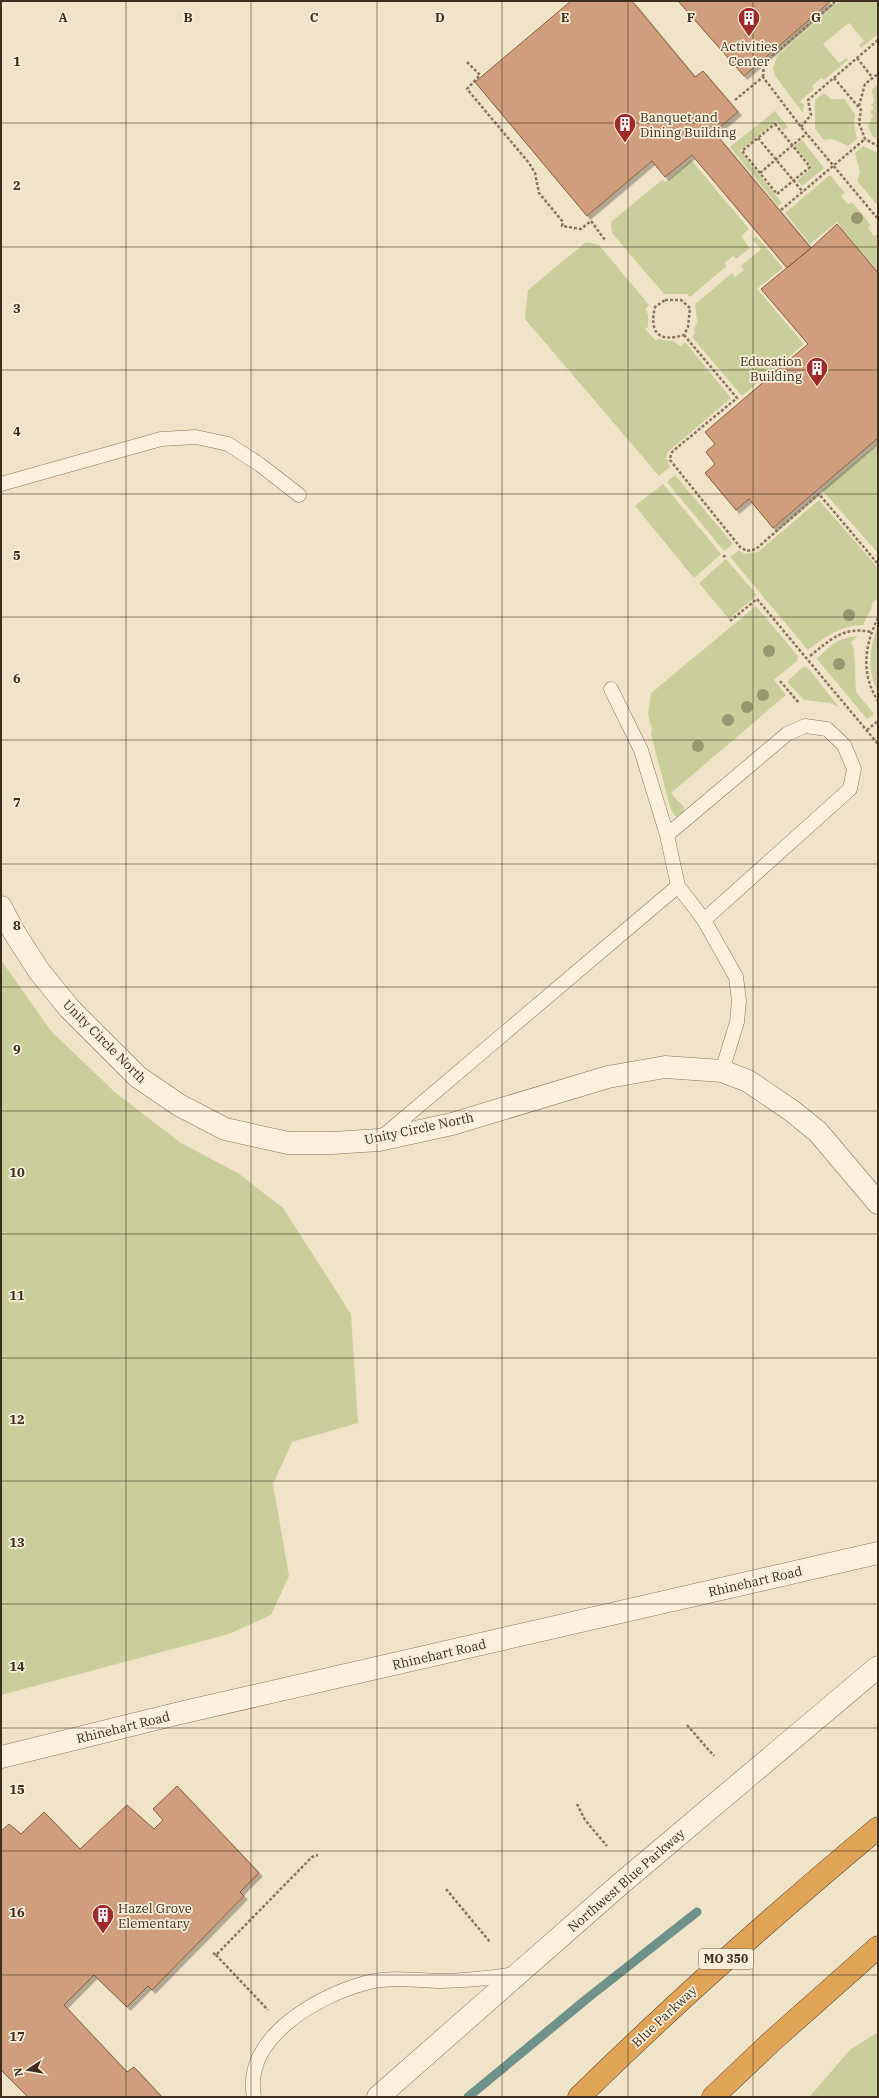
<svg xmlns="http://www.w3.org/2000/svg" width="879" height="2098" viewBox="0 0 879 2098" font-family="'IBM Plex Serif',serif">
<defs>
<filter id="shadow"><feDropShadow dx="3.5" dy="3.5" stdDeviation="0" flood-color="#0004"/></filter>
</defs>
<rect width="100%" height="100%" fill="#f0e4c8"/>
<path fill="#c9cf9b" d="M840 1H878V34L861 48 859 45 864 41 849 23 823 44 839 63 846 58 848 60 824 80 821 78 812 86 814 89 800 101 804 105 803 113 775 76 773 68 777 56Z
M878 83V139L873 137 868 126 873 115 870 112 874 108 871 105 874 102 872 90Z
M824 93 831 99H844L855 114 854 122 857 139 848 146 832 139 824 140 815 129V100Z
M775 111 788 127 783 130 776 121 740 151 782 203 778 206 730 147Z
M802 140 824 168 802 186 797 181 812 167 795 146Z
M863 146 878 153V206L857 181 860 173 855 153Z
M691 160 749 229 741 236 750 248 736 259 733 256 724 263 727 266 690 297 687 294H664L612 233 611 222 662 180 666 182Z
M830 175 845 193 841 196 848 204 852 202 871 225 868 228 874 236 878 234V271L837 222 810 244 785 213Z
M756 236 783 268 757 289 804 344 742 396 692 337 695 333 694 329 697 322 695 304 732 273 735 277 744 270 741 266 761 249 752 239Z
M586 242 599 245 649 305 645 309 648 314V327L645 329 656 341 658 339 672 341 681 346 685 342 731 398 668 452 666 457 670 467 659 476 525 319 528 290Z
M877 444 878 445V553L822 490Z
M675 475 733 544 724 551 667 482Z
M663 484 721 554 694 578 635 506Z
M819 500 878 568V600L873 601 871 609 863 625C840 626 825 637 808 650L730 557 739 550 745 554 758 552Z
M726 559 757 595 729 619 699 583Z
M756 606 798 656 797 661 774 680 786 695 671 793 683 806 685 811 678 817 674 815 670 807 651 734 652 730 648 714 651 693Z
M878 625V693C867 671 869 648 878 625Z
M858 636 851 642 854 649 856 692 874 714 867 719 817 659C831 645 837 638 858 636Z
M803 667 808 668 839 707 830 703 804 700 787 682Z
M1 960 51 1031 116 1093 181 1143 238 1173 283 1208 351 1314 358 1423 292 1442 273 1484 289 1576 271 1615 229 1634 1 1695Z
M878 2032V2097H809L850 2050Z"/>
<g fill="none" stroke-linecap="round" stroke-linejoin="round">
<path stroke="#6f938a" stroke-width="9" d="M468 2097 589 1997 697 1912"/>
</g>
<path fill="#cf9f7d" stroke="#8d5f41" filter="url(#shadow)" d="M571 1H632L695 77 703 71 738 112 714 132 811 248 787 268 692 155 665 177 652 161 587 216 475 82Z
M678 1H831L744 76Z
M837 224 878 273V438L773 528 749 499 736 510 705 473 715 464 706 452 715 444 705 432 808 344 761 289 811 248Z
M177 1786 259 1873 240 1892 244 1896 152 1990 148 1986 127 2007 94 1975 64 2005 127 2072 134 2067 162 2097H28L1 2070V1831L9 1824 21 1834 44 1812 80 1849 127 1805 154 1829 163 1820 153 1809Z"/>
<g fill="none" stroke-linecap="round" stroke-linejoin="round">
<g stroke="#8d765c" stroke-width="15">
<path id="service" d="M1 484 161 439 196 437 228 444 259 464 299 495
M611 689 641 750 667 835 678 886 704 920 736 977 739 1001 737 1022 722 1071
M667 835 787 734 805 726 827 729 844 745 854 769 850 789 704 920
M382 1137 678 886
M254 2097C243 2039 314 1998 362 1984 387 1976 414 1980 440 1981 466 1981 491 1978 516 1974"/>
</g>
<g stroke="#8d765c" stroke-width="23">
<path id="minor" d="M1 907 14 932 39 971 69 1008 138 1077 179 1105 225 1129 288 1143H332L379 1140 452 1124 608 1077 665 1067 722 1071 748 1081 792 1111 818 1132 878 1203
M378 2097 618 1886 878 1667"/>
</g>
<g stroke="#8d765c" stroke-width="23">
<path id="tertiary" d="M1 1757 180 1713 878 1553"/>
</g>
<g stroke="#5b4430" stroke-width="23">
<path id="motorway" d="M579 2097C675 2003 775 1914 878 1828
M713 2097 771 2042 878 1947"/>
</g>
<path stroke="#8d765c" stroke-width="2.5" stroke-dasharray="3 2" stroke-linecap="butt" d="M857 58 872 77
M467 62 480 75 467 89 529 163 535 173 539 193 563 222 562 226 581 229 591 221 605 240
M763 77 764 63 836 1
M834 78 861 110 859 123 865 139 878 146
M735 100 763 77 801 127 878 219
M859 106 865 84 878 74
M775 124 810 167 777 194 742 151Z
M801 127 811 115 808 100 878 40
M758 138 803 192
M760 173 807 133
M781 210 865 139
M665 300H681L690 308 688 327 684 335C658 343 649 332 655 307Z
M684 335 737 398 673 451 671 454 670 460 740 547 747 551 756 549 819 494 878 564
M723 557 727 554
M878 618C864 646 861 674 878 701
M730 621 757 599 878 744
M810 656C830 640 843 626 871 632
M780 681 799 703
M867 730 878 721
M687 1725 714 1756
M577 1804 585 1820 607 1846
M446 1889 490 1942
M213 1953 216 1955 312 1857 318 1855
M216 1955 268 2010"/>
<use href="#service" stroke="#faf1dc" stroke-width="14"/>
<use href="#minor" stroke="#faf1dc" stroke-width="22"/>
<use href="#tertiary" stroke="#faf1dc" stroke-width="22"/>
<use href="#motorway" stroke="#e0a458" stroke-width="22"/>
</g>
<g fill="#96986f">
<circle cx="857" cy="218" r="6"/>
<circle cx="849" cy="615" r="6"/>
<circle cx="769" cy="651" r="6"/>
<circle cx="839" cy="664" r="6"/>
<circle cx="763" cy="695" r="6"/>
<circle cx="747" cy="707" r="6"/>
<circle cx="728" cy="720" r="6"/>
<circle cx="698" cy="746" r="6"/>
</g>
<path fill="none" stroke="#3d2e20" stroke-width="1" stroke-opacity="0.55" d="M126 1V2097M251 1V2097M377 1V2097M502 1V2097M628 1V2097M753 1V2097M1 123H878M1 247H878M1 370H878M1 494H878M1 617H878M1 740H878M1 864H878M1 987H878M1 1111H878M1 1234H878M1 1358H878M1 1481H878M1 1604H878M1 1728H878M1 1851H878M1 1975H878"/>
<defs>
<g id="building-pin" transform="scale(1.15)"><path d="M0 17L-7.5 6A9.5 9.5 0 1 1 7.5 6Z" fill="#9e2a2b" stroke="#f7eed8"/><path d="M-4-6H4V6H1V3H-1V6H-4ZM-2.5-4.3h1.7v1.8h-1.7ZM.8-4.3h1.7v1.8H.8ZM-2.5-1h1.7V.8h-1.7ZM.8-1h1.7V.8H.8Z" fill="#fff"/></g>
</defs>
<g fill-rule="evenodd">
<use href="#building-pin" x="749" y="18"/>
<use href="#building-pin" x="625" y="124"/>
<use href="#building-pin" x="817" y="368"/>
<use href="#building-pin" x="103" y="1915"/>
</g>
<g text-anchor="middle" stroke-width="3.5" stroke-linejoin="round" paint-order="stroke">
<rect fill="#f7eed8" stroke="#756857" stroke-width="1" x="699" y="1949" width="54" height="20" rx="3"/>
<g font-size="12" font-weight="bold" fill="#3d2e20">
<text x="726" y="1963">MO 350</text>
</g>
<g font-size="13" fill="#3d2e20" stroke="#f7eed8" text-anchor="start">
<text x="749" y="51" text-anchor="middle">Activities<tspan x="749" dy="15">Center</tspan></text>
<text x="640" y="122">Banquet and<tspan x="640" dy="15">Dining Building</tspan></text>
<text x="802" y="366" text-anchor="end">Education<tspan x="802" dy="15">Building</tspan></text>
<text x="118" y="1913">Hazel Grove<tspan x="118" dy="15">Elementary</tspan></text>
</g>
<g font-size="13" fill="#3d2e20" stroke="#f7eed8">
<text transform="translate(105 1041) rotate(45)" y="5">Unity Circle North</text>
<text transform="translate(419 1128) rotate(-12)" y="5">Unity Circle North</text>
<text transform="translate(755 1581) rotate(-13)" y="5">Rhinehart Road</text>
<text transform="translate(439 1654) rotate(-13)" y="5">Rhinehart Road</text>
<text transform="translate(123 1727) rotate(-14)" y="5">Rhinehart Road</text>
<text transform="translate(626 1880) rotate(-41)" y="5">Northwest Blue Parkway</text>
<text transform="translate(664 2016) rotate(-43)" y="5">Blue Parkway</text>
</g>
</g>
<g font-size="13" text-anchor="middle" font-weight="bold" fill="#3d2e20" stroke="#f7eed8" stroke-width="3.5" stroke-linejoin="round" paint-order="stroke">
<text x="63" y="22">A</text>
<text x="188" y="22">B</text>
<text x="314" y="22">C</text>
<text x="440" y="22">D</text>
<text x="565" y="22">E</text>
<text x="691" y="22">F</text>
<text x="816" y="22">G</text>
<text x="17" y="66">1</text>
<text x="17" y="190">2</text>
<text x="17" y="313">3</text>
<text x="17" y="436">4</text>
<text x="17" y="560">5</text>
<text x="17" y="683">6</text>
<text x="17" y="807">7</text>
<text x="17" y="930">8</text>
<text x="17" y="1054">9</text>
<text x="17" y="1177">10</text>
<text x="17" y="1300">11</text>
<text x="17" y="1424">12</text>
<text x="17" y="1547">13</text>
<text x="17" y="1671">14</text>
<text x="17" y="1794">15</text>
<text x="17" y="1917">16</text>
<text x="17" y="2041">17</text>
</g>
<rect width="879" height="2098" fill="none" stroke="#3d2e20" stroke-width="4"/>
<g transform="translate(28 2070) rotate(258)" stroke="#f7eed8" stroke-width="3" paint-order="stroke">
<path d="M0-3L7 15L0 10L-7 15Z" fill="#3d2e20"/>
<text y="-6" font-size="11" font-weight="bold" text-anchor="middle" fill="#3d2e20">N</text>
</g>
</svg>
